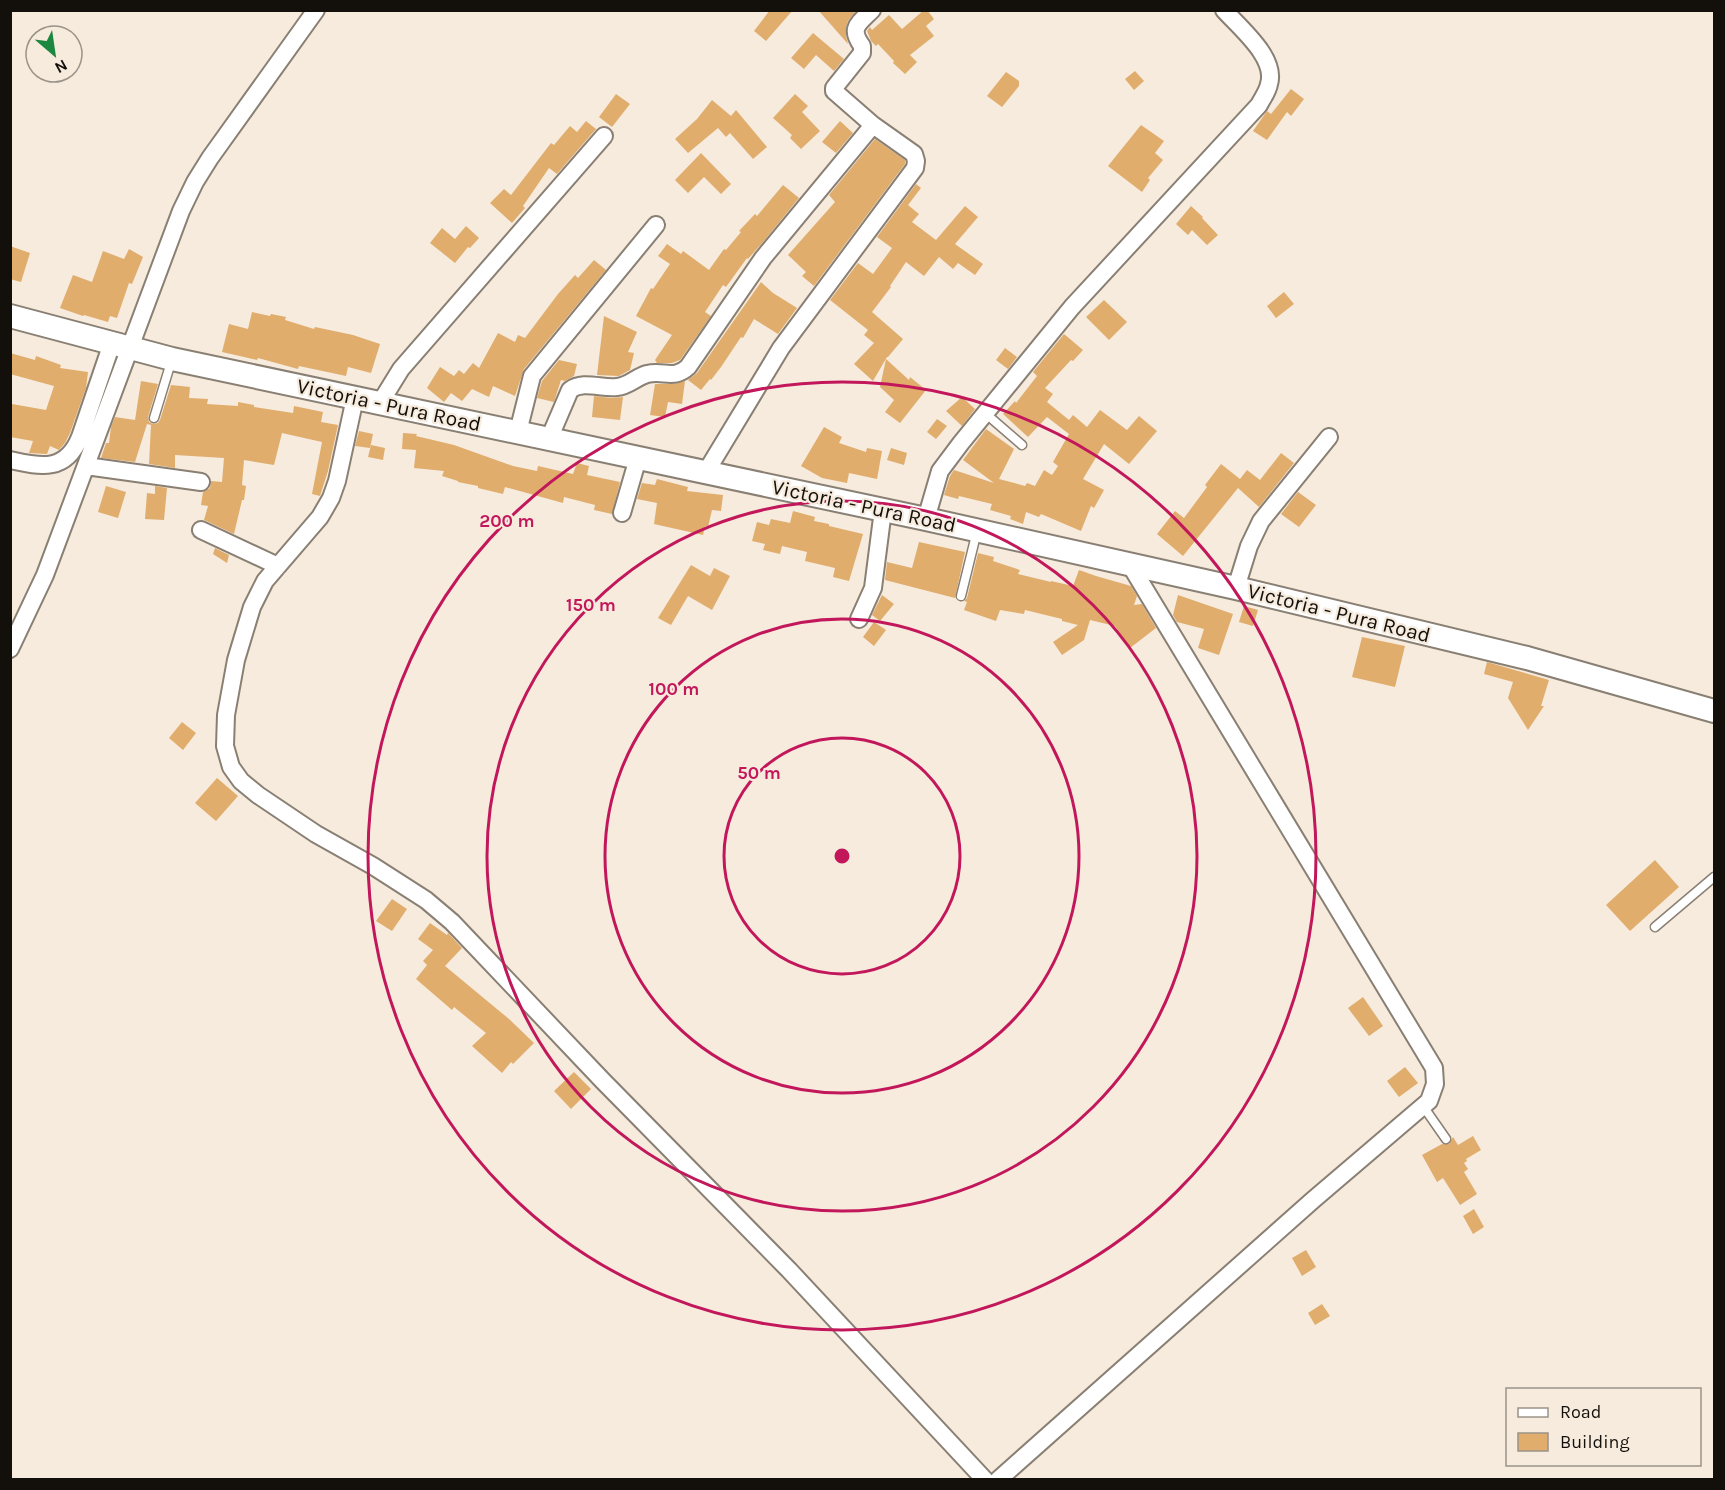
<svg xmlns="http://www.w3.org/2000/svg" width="1725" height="1490" viewBox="0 0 1725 1490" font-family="Karla,sans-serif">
<rect width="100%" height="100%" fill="#f6ebdd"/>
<path fill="#e0ad6d" d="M770 10H793L766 41 754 31Z
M818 10 855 12 848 21 846 27V36L848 44Z
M924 10H927L934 19 926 26 934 36 910 55 917 62 905 74 893 63 894 61 878 44 876 46 871 41 867 31 870 27 872 30 889 15 902 29Z
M813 33 844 59 834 71 816 55 804 69 791 58Z
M1135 71 1144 81 1134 90 1125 79Z
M1006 72 1019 81V86L1002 107 987 96Z
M1291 89 1304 99 1291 116 1287 112 1267 140 1253 131 1267 111 1271 114Z
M616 94 630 104 612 127 599 117Z
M795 94 808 106 802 112 820 131 801 149 790 138 792 135 773 118Z
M712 100 731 116 736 110 767 147 753 159 730 133 726 137 718 128 688 153 675 139 697 119Z
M586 121 596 129 557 174 549 168 523 206 525 208 512 223 490 203 504 189 511 195 551 143 554 145 570 126 577 132Z
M840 121 853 133 836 153 822 142Z
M1141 125 1164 141 1155 153 1163 160 1148 178 1150 180 1142 192 1108 166Z
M875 139 905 160V164L814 286 802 276 806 272 788 255 835 202 829 195Z
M701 153 731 184 721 194 704 177 688 193 675 180Z
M916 184 921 188 908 205 919 214 912 222 936 240 965 206 978 217 955 244 983 264 975 275 958 263 953 269 939 257 924 276 906 262 890 286 891 287 872 312 903 339 888 357H887L873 381 854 364 874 343 864 335 868 330 830 300 858 263 873 274 892 248 877 237Z
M783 185 799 198 763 242 748 259 747 258 726 287 723 285 705 312 711 316 680 360 672 363H657L655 360 672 335 636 316 651 288 653 289 670 264 658 256 667 244 681 254 683 251 709 270 724 249 726 250 741 232 739 231 755 214 757 216Z
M1191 206 1203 217 1202 218 1218 235 1207 245 1192 230 1188 235 1176 224Z
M466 226 479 238 470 248 468 247 455 263 430 243 442 228 455 239Z
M10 246 30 253 21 282 10 279Z
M129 249 143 257 132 284 129 283 117 318 110 316 108 322 84 315 83 316 60 308 73 275 92 282 103 251 124 259Z
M594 260 606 270 524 369 515 396 493 386 489 397 472 389 462 401 451 393 444 402 427 388 440 367 454 376 459 370 464 374 473 363 479 368 498 333 515 342 518 335 525 338 558 294 575 275 578 278Z
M761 282 773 293 797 308 778 334 754 319 743 338 741 337 721 367 711 380 710 379 701 390 688 380 697 373Z
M1284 292 1294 304 1276 318 1267 306Z
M1104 300 1127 322 1109 340 1086 317Z
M252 312 270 316 271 314 286 317 285 320 314 329 315 327 353 335 380 344 371 373 348 367 346 376 299 366 298 369 258 358 257 360 222 352 229 324 248 329Z
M604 316 637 332 628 352 634 353 630 370 619 376 597 375Z
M1064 334 1083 350 1073 361 1071 360 1045 388 1053 394 1047 402 1069 420 1073 415 1087 427 1100 410 1127 430 1139 416 1157 431 1129 464 1104 444 1083 479 1104 490 1094 508 1091 506 1081 531 1041 514 1039 517 1026 512 1023 524 1010 519 1011 516 990 510 992 504 959 496 958 499 944 495 950 476 954 470 994 483 963 460 986 429 1014 449 999 479 1025 486 1027 483 1035 486 1044 470 1052 475 1058 466 1053 462 1069 434 1047 417 1028 437 1003 414 1015 401 1016 403 1037 376 1033 372Z
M1005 348 1017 357 1008 369 996 360Z
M10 353 35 360 36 356 61 365 60 368 88 372 86 388 70 433 65 443 59 450 50 446 47 454 29 453 33 441 10 437V415L12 404 46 410 54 386 10 374Z
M886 359 909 380 910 377 926 390 900 423 885 412 894 400 880 387Z
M559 360 577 364 574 376 565 381 561 380 554 402 537 398 542 381Z
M141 381 158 384 148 417 149 422 153 424 158 423 160 420 171 385 190 387 189 398 208 399 207 404 238 406V402L254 405V407L293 413 294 406 323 412 321 422 338 425 328 471 320 496 312 494 322 442 282 433 274 465 244 460 242 485 246 486 244 500H242L234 534 204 520 208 506 201 505 203 492 210 488 211 481 222 482 224 458 175 455V468L149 464 151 425 147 424 135 462 101 458 106 443H109L111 427 115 417 135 420Z
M685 381 682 404 668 402 665 417 650 415 655 384H673Z
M594 396 612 398 623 397 620 420 592 417Z
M962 397 975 409 962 426 946 411Z
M937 419 947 426 936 439 927 432Z
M824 427 842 437 839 443 866 452 867 448 882 451 877 479 849 473 847 483 822 478 801 466Z
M359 431 373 434 370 448 355 446Z
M403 433 417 434 416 436 454 445 513 466 537 471 538 466 573 474 577 463 589 466 587 475 620 482 612 514 594 510 595 505 564 497 563 503 505 487 503 494 478 488V486L458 482V481L442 476 444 471 414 468 416 450 402 449Z
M371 445 385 448 383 460 368 457Z
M891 448 907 453 904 465 887 460Z
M1281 453 1294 463 1259 507 1238 488 1183 556 1157 534 1175 511 1184 518 1207 487 1205 485 1221 464 1240 479 1247 470 1260 480Z
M657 479 688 487 687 491 723 495 721 511 712 510 708 527 705 526 703 535 654 524 657 503 637 499 642 483 655 485Z
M106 486 126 492 118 518 98 512Z
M155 486 167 488 164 520 145 519 147 493 155 494Z
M1298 492 1316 505 1299 527 1281 514Z
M793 511 815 517 814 521 829 524V526L863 534 849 581 833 577 835 568 805 561 807 552 782 546 780 554 763 550 765 544 752 541 757 522 769 525 771 519 790 523Z
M919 542 965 552 955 598 885 580 887 562 912 568Z
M215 548 229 555 227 563 213 554Z
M978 553 994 557 993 561 1020 570 1018 574 1051 582V581L1073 586 1079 570 1096 576 1131 586 1137 596 1134 605 1142 604 1156 628 1130 648 1115 626 1090 620 1084 640 1062 655 1053 642 1078 625 1062 621V619L1025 610 1024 614 1000 610 996 621 964 610 967 602 964 601 967 598Z
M691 565 710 576 714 568 730 576 712 610 688 596 671 625 658 618Z
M882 595 894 604 880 621 872 615Z
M1178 595 1233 614 1219 655 1198 648 1204 629 1177 622 1173 615Z
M1244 606 1258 610 1253 626 1239 622Z
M874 622 886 630 874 646 863 637Z
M1362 637 1405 646 1395 687 1352 677Z
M1487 662 1549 680 1541 706H1544L1528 730 1508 698 1513 682 1484 674Z
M182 722 196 733 183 750 169 738Z
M217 778 238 796 216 821 195 803Z
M1655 860 1679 887 1630 931 1606 905Z
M392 899 407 909 392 931 376 921Z
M430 923 447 935 448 933 462 948 445 966 509 1019 534 1043 513 1064 511 1062 502 1073 472 1046 486 1033 454 1007 452 1010 416 979 427 965 423 961 433 950 418 939Z
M1363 997 1383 1026 1369 1036 1348 1008Z
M1405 1067 1418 1083 1399 1097 1387 1081Z
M574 1072 591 1089 571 1109 554 1091Z
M1473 1136 1481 1150 1466 1159 1467 1161 1464 1163 1468 1169 1464 1172 1477 1194 1460 1205 1443 1178 1437 1182 1422 1155 1442 1144H1449L1453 1137 1458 1145Z
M1474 1209 1484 1227 1473 1234 1463 1216Z
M1306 1250 1316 1267 1302 1276 1292 1258Z
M1322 1304 1330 1316 1315 1325 1308 1313Z"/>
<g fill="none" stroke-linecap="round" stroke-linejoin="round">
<g stroke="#897f73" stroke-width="11">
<path id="service" d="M985 413 1022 445
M154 418 172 359
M961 596 977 531
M1655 927 1714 877
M1423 1106 1446 1139"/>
</g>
<g stroke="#897f73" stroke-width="20">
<path id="minor" d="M355 398 337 481 331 498 320 517 265 581 252 607 236 660 226 715 225 746 231 767 241 781 258 795 316 834 373 866 426 900 452 922 603 1081 789 1270 985 1480
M380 403 401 369 604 136
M518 432 532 376 656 225
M549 439 570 390C583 380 602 389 617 387 629 386 636 377 647 374 664 370 674 380 688 367L763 258 873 125 834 91V88L862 53V46C849 28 858 24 872 10
M10 460C42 467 66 472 80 437L112 343
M86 466 201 482
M706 472 781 348 915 168 916 161 914 154 873 125
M622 513 638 458
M926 519 940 471 961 443 1072 307 1259 105C1262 99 1268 91 1269 84 1277 58 1240 28 1224 10
M201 530 278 566
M1236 588 1249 546 1261 521 1329 437
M859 619 873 588 883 510
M10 649 45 575 181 211 195 182 210 158 316 10
M998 1480 1313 1200 1429 1101 1435 1084 1434 1068 1129 563"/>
</g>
<g stroke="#897f73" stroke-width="26">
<path id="secondary" d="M10 316 172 359 926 519 1236 588 1527 658 1714 711"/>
</g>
<use href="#service" stroke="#fff" stroke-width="8"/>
<use href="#minor" stroke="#fff" stroke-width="16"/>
<use href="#secondary" stroke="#fff" stroke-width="22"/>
</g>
<g fill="none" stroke="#c2185b" stroke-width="3">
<circle cx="842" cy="856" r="118"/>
<circle cx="842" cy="856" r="237"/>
<circle cx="842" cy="856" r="355"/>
<circle cx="842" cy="856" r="474"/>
</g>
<g text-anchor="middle" stroke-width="4.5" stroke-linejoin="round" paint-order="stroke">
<g font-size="21" fill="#130f0a" stroke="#f6ebdd">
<text transform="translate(389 405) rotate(12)" y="7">Victoria - Pura Road</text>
<text transform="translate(864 506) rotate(12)" y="7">Victoria - Pura Road</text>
<text transform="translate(1339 613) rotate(14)" y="7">Victoria - Pura Road</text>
</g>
</g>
<circle cx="842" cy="856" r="9" fill="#c2185b" stroke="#f6ebdd" stroke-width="3"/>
<g font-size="18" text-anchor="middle" font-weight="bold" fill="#c2185b" stroke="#f6ebdd" stroke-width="4.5" stroke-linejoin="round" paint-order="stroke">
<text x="507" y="527">200 m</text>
<text x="591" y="611">150 m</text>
<text x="674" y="695">100 m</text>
<text x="759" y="779">50 m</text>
</g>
<rect width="1725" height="1490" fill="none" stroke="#130f0a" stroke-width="24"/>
<rect x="1506" y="1388" width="195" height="78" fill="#f6ebdd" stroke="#9b9389" stroke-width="1.5"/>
<rect x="1518" y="1408" width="30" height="9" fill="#ffffff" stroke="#9b9389" stroke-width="1.5"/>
<text x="1560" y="1418" font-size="18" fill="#130f0a">Road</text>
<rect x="1518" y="1433" width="30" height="18" fill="#e0ad6d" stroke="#9b9389" stroke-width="1.5"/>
<text x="1560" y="1448" font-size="18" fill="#130f0a">Building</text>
<g transform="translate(54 54) rotate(151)"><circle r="28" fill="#f6ebdd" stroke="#9b9389" stroke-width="1.5"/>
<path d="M0-4.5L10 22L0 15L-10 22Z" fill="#1c883f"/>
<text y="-9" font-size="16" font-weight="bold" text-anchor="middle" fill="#130f0a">N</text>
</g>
</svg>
